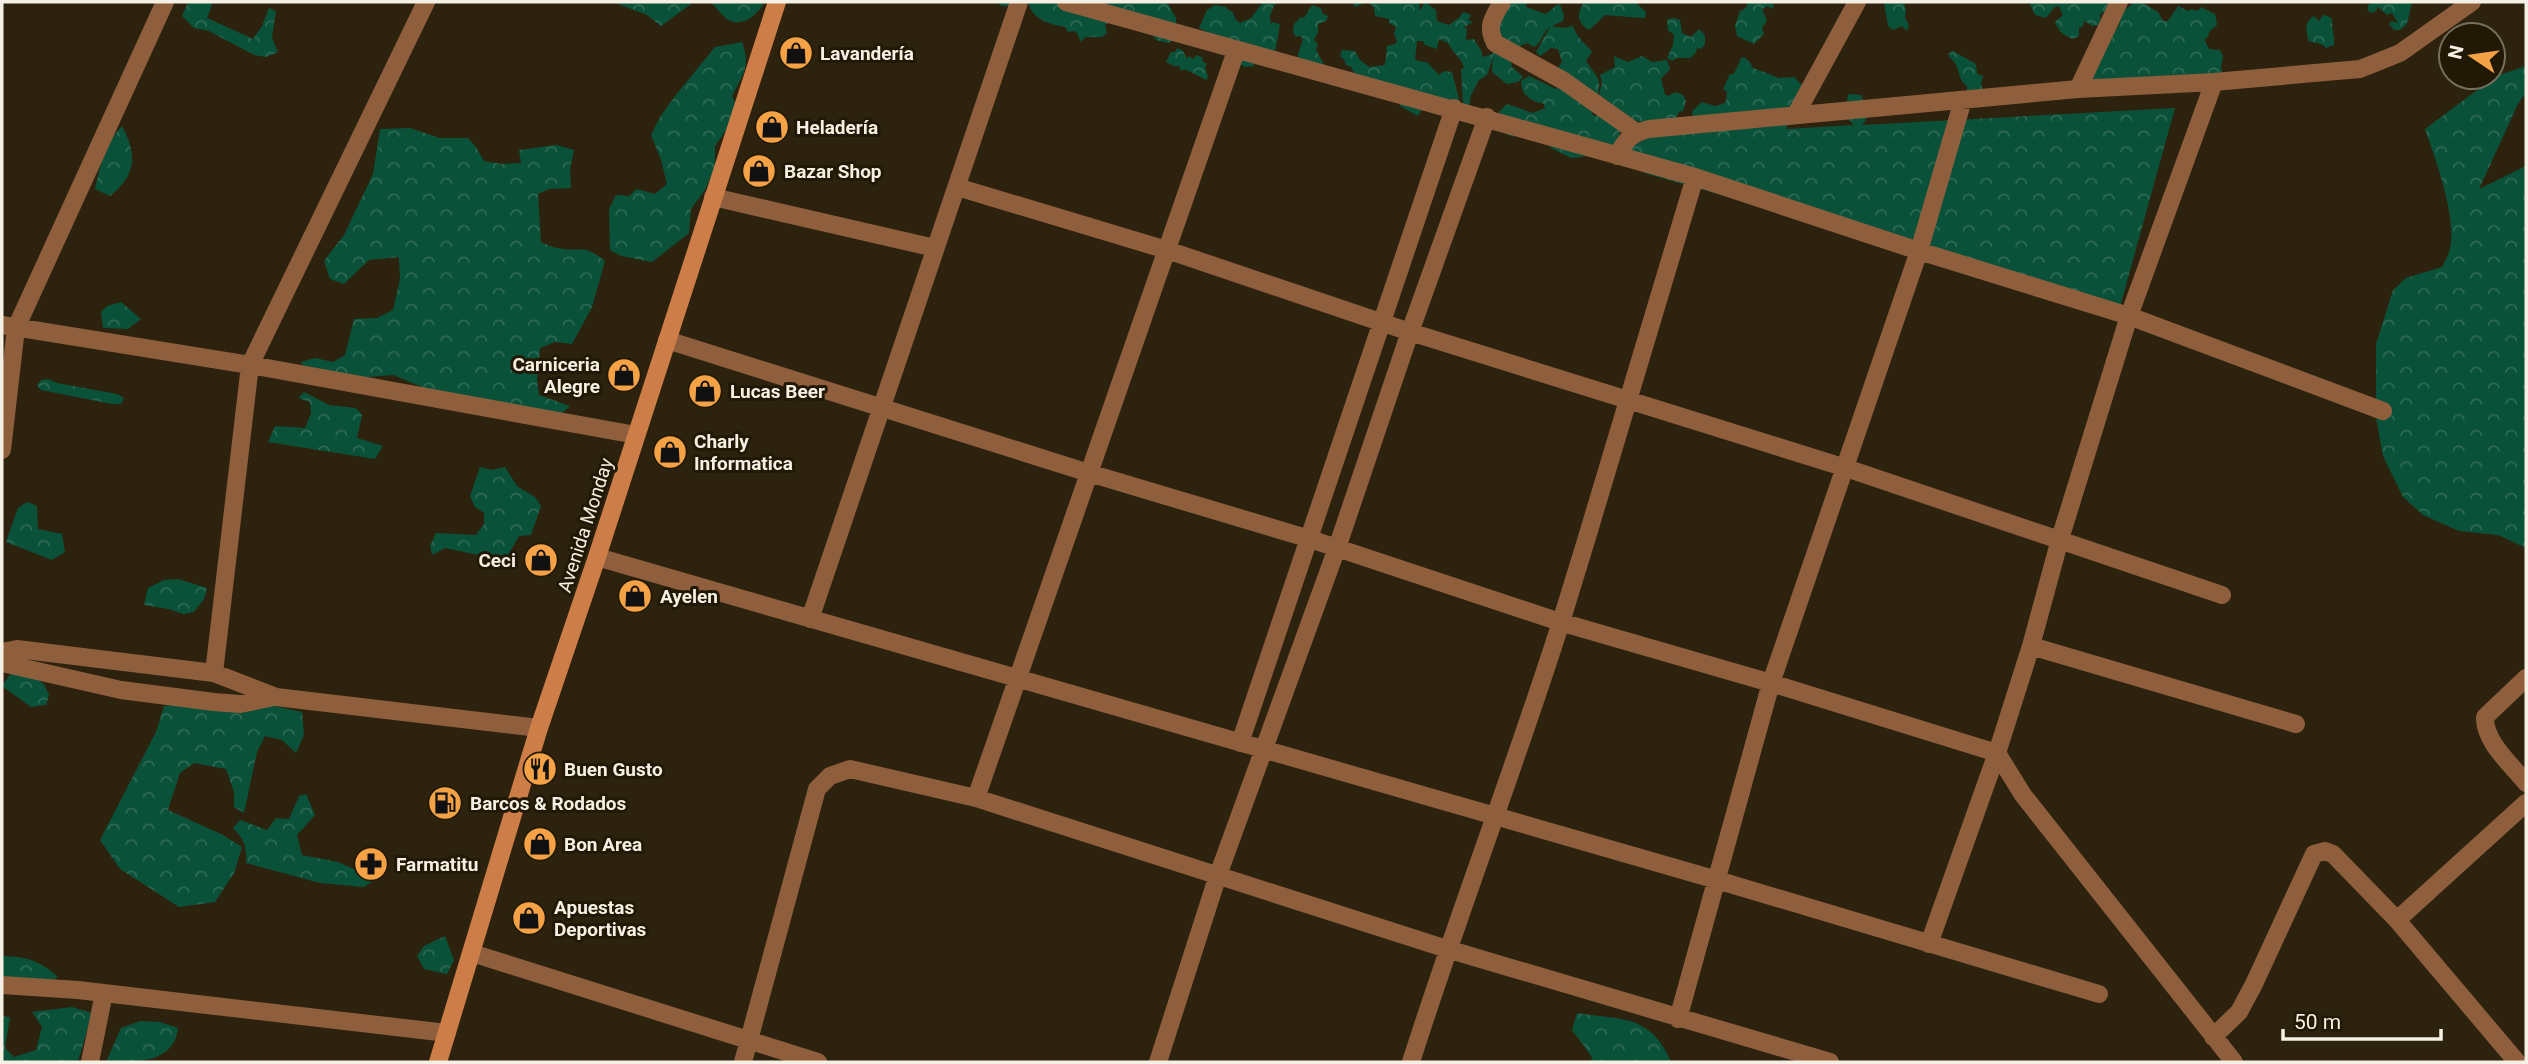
<svg xmlns="http://www.w3.org/2000/svg" width="2528" height="1064" viewBox="0 0 2528 1064" font-family="Roboto,sans-serif">
<defs>
<pattern id="forest-crowns" width="20" height="18" patternUnits="userSpaceOnUse" patternTransform="scale(1.75)"><rect width="20" height="18" fill="#0a5139"/><path d="M2 6a3 3 0 1 1 6 0M12 15a3 3 0 1 1 6 0" fill="none" stroke="#2e6a56"/></pattern>
</defs>
<rect width="100%" height="100%" fill="#2c220e"/>
<path fill="url(#forest-crowns)" d="M188 2H213L207 18 253 39 262 26 269 8 276 11 272 38 278 52 266 57 254 55 209 31 194 28 182 16Z
M613 2H694L661 26 647 15Z
M710 2H765C757 14 743 29 727 19 721 15 716 6 710 2Z
M997 2H1159L1168 4 1176 18V39L1168 43 1156 40 1150 31 1133 15V11H1127L1105 25 1107 33 1102 37H1085L1081 42 1076 31 1068 32 1065 27C1048 24 1034 20 1028 3 1018 3 1010 7 1001 6Z
M1263 2H1281L1274 5 1270 16 1271 24 1274 22 1280 25 1274 58 1256 59 1254 66 1244 67 1211 41 1207 32 1199 28 1207 10 1215 5 1226 7 1229 11H1232L1236 20 1240 23 1251 18Z
M1352 2H1419L1420 11 1425 2 1436 10 1437 21 1449 25 1460 17 1463 12 1471 15 1468 20 1473 22 1463 28H1467L1466 40 1474 39 1482 52V57L1493 54 1490 33 1501 2H1527L1526 7 1546 14 1558 4 1560 5 1564 15 1563 21 1552 26 1563 28 1573 26C1577 38 1585 43 1592 52L1586 61C1590 69 1598 74 1599 83 1600 89 1597 99 1597 108L1591 112 1594 116 1600 115 1618 124 1620 134 1617 143 1582 157 1571 158 1553 149 1533 133 1516 134 1513 137 1502 132 1499 122V112L1507 104 1533 113 1545 108 1544 104C1531 101 1521 96 1521 81L1529 76 1556 89 1560 83 1553 75 1562 62 1558 49 1551 48 1540 56 1536 52 1550 27C1542 32 1542 43 1534 47L1527 43 1520 46 1510 58 1512 67 1523 77 1518 82 1507 84 1492 72 1493 58 1487 75 1479 80 1471 95 1469 107 1463 106 1461 69 1464 68C1462 57 1452 53 1448 43L1439 39 1437 49 1425 45 1423 41H1417L1415 60 1428 63 1439 75 1444 71 1452 72 1460 103C1440 119 1446 116 1422 109L1418 116 1400 106 1398 101 1355 74 1351 67 1346 65 1344 59 1340 57 1342 50 1355 51 1360 60 1369 67 1385 65 1387 46 1395 44 1397 41 1394 34 1396 27 1389 23V19L1375 16 1374 7 1367 2 1355 7Z
M1584 2H1635L1646 12 1645 18H1643L1605 15 1589 30C1576 22 1577 14 1584 2Z
M1747 2H1770L1774 5 1772 9 1768 6 1762 9 1767 21 1762 28 1764 34 1754 44 1737 36 1735 26 1740 11 1746 8Z
M1904 2 1906 11 1905 18 1909 25 1907 31 1902 26 1893 30 1888 26 1884 3Z
M2029 2H2123L2100 14 2101 24 2093 26 2084 21 2083 27H2079V36L2073 39C2063 35 2059 32 2055 22L2063 15 2059 6 2055 7 2046 18 2035 15Z
M2141 2 2158 12 2163 21H2168L2178 6 2188 11 2192 9 2198 11 2201 7 2215 14 2217 25 2209 32 2208 37 2204 39 2209 49 2220 50 2223 56 2221 67 2222 72 2218 78 2115 96H2092L2086 78 2119 25 2123 11 2134 3Z
M2370 2H2412L2407 24 2400 30H2394L2389 24 2392 21 2398 23 2392 13 2387 15 2378 7 2376 11 2370 13 2367 8Z
M1312 5 1321 8 1322 13 1328 16 1326 21 1318 24V32L1314 40 1318 44 1316 50 1325 66 1297 58 1303 39 1300 36 1296 37 1293 32 1294 24 1301 17 1304 18Z
M2323 15 2328 16 2332 19C2331 28 2335 36 2334 45L2326 48 2321 44 2308 41C2307 28 2303 24 2314 16L2319 21Z
M1673 18 1680 20 1682 33 1691 37 1699 29 1705 35V44L1701 49 1697 48 1696 53 1690 58H1677L1672 61 1667 58 1673 45 1674 35 1668 30 1667 20Z
M742 42C751 67 743 74 732 96L736 104 726 130 715 146V168L705 190 691 209 689 233 652 262 621 256 610 250 609 209 616 195 629 196 637 189 655 194 667 184 661 160 651 135 660 117 675 96 715 47Z
M1177 48 1183 51 1187 59 1189 56 1193 59 1197 55 1203 58 1202 61 1207 64 1205 67 1208 77 1206 80 1187 70H1180L1179 65 1176 67 1166 62 1171 52H1175Z
M1953 51 1976 64 1977 74 1983 76 1981 84 1984 92 1967 98V86C1957 79 1961 71 1954 62 1952 59 1949 57 1948 54Z
M1614 56 1628 62 1642 56 1652 62 1667 60 1670 69 1661 79 1665 94 1668 96 1675 92 1683 95 1686 101 1683 111 1679 112 1676 118 1643 123 1632 119 1599 95 1602 83 1600 75 1615 67Z
M1744 57 1749 61 1753 68 1779 78 1794 77 1804 87 1786 129 1854 125 1845 117 1848 94 1861 95 1863 100 1867 101 1866 120 1862 125 2175 108 2120 307 1647 174 1636 168 1630 149C1650 131 1679 134 1705 133L1693 118 1692 111 1702 102 1715 106 1723 104 1726 101 1727 92 1723 89 1730 74H1734L1741 58Z
M2526 66V92L2518 104 2479 189 2526 166V548L2498 535 2459 531 2423 515 2403 497 2383 456 2376 418V344L2393 290 2406 278 2442 267C2444 262 2448 257 2449 252 2459 222 2435 158 2425 129L2496 76Z
M122 126C137 154 137 175 110 196L95 189C101 163 104 145 122 126Z
M410 128 440 138H468L476 147 484 161 502 164 521 163 519 150 556 145 574 150 570 170 571 188 549 189 538 194 541 242C546 244 552 247 557 248 580 253 583 243 605 261L592 307 572 344 555 342 540 348 537 380 539 395 570 406 558 417 431 391 393 375 345 379 307 373 301 362 315 358 333 362 345 355 354 319 377 318 393 310 400 279 399 257 369 260 344 284 330 279 324 261 344 235 373 174 380 129Z
M121 302 141 319 128 329 103 328 101 312 107 306Z
M48 379 57 383 117 394 124 398 121 404H112L41 390 37 385 41 380Z
M304 392 329 405 356 408 362 415 357 438 383 446 375 459 268 442 275 426 305 428 311 413 310 402 298 398Z
M480 467 492 470 505 467 517 486 535 497 541 506 531 535 519 536 507 557H488L445 548 432 555 430 546 436 533 476 535 484 524V513L475 507 470 496Z
M27 502 37 506 38 529 62 534 65 552 52 560 6 542 18 508Z
M178 579 207 588 204 599 194 612 184 614 168 609 144 605 148 588 164 580Z
M17 665 44 684 49 695 46 705 31 707 2 686Z
M191 702 270 705 302 712 304 735 296 753 282 740 265 736 257 752 244 813 234 807V792L226 769 194 763 180 773 168 810 223 835 242 847 234 873 215 902 179 907 120 869 100 840 156 732 164 706Z
M306 794 315 815 297 835 302 855 338 862 376 879 364 887 320 883 246 863C247 847 244 839 233 828L240 820 267 830 276 818 289 819 299 796Z
M445 936 454 960 447 974 424 969 417 956 424 946Z
M2 956C27 957 39 960 58 977L46 984 2 983Z
M72 1007 92 1013 78 1062H2V1016L10 1017 5 1048 14 1057 36 1050 42 1027 32 1012Z
M1577 1013C1621 1020 1651 1014 1671 1062H1591L1592 1057 1572 1030Z
M140 1021 160 1022 178 1028C174 1064 135 1062 106 1062L121 1028Z"/>
<g fill="none" stroke-linecap="round" stroke-linejoin="round">
<path stroke="#8f5e3d" stroke-width="18" d="M1066 2 1695 177 1919 251 2129 316 2383 411
M1502 2C1493 18 1486 26 1495 43L1564 81 1636 132
M2078 89 2119 2
M1796 114 1857 2
M1617 156C1625 140 1632 133 1649 129L2078 89 2214 82 2360 69 2400 53 2472 2
M957 187 1167 250 1410 332 1846 468 2222 595
M713 197 935 248
M2 325 250 365 636 435
M667 340 1089 473 1310 539 1560 622 1771 683 1997 753 2023 795 2234 1062
M2 450 16 328 165 2
M597 557 1717 880 2099 994
M810 619 1019 2
M2031 646 2296 724
M2 652 17 649 214 673 276 697 539 728
M2 663 121 690 214 702 240 704 274 697
M214 673 250 365 426 2
M2526 678 2485 717C2484 742 2512 765 2526 783
M1240 743 1454 108
M976 798 1236 51
M2397 920 2526 803
M1929 944 1997 753 2031 646 2060 539 2129 316 2214 82
M472 953 818 1062
M2 985 78 990 447 1033
M1678 1019 1771 683 1919 251 1963 100
M2213 1037 2239 1012 2254 984 2314 854 2325 851 2333 854 2397 920 2517 1062
M90 1062 104 993
M743 1062 817 789 830 776 850 769 976 798 1447 949 1830 1062
M1158 1062 1217 878 1337 548 1410 332 1487 117
M1411 1062C1458 914 1514 770 1561 622 1607 474 1650 325 1695 177"/>
<path stroke="#cd7d47" stroke-width="18" d="M438 1062 539 728 597 557 777 2"/>
</g>
<defs>
<g id="shop-disc" transform="scale(1.75)"><circle r="9.5" fill="#f5a246" stroke="#221905"/><path d="M-5-2.5h2.3a2.7 3.5 0 0 1 5.4 0H5L5.5 6h-11ZM-1.5-2.5h3a1.5 2.3 0 0 0-3 0Z" fill="#111"/></g>
<g id="restaurant-disc" transform="scale(1.75)"><circle r="9.5" fill="#f5a246" stroke="#221905"/><path d="M-5-6h1v4h1v-4h1v4h1v-4h1v5L-1.5 .5V6h-2V.5L-5-1ZM5-6V6H3V1.5H1.5Q1.5-4 5-6Z" fill="#111"/></g>
<g id="fuel-disc" transform="scale(1.75)"><circle r="9.5" fill="#f5a246" stroke="#221905"/><path d="M-5.5-6h7V0h2V4h1.3V-2.5L3-4.5l.8-.8L6-3V5H2.5V1h-1V6h-7ZM-4.2-4.7v3.2H.2V-4.7Z" fill="#111"/></g>
<g id="pharmacy-disc" transform="scale(1.75)"><circle r="9.5" fill="#f5a246" stroke="#221905"/><path d="M-2-6h4v4h4v4h-4v4h-4v-4h-4v-4h4Z" fill="#111"/></g>
</defs>
<g fill-rule="evenodd">
<use href="#shop-disc" x="796" y="53"/>
<use href="#shop-disc" x="772" y="127"/>
<use href="#shop-disc" x="759" y="171"/>
<use href="#shop-disc" x="624" y="375"/>
<use href="#shop-disc" x="705" y="391"/>
<use href="#shop-disc" x="670" y="452"/>
<use href="#shop-disc" x="541" y="560"/>
<use href="#shop-disc" x="635" y="596"/>
<use href="#restaurant-disc" x="540" y="769"/>
<use href="#fuel-disc" x="445" y="803"/>
<use href="#shop-disc" x="540" y="844"/>
<use href="#pharmacy-disc" x="371" y="864"/>
<use href="#shop-disc" x="529" y="918"/>
</g>
<g text-anchor="middle" stroke-width="6" stroke-linejoin="round" paint-order="stroke">
<g font-size="19" font-weight="bold" fill="#f6f0e4" stroke="#221905" text-anchor="start">
<text x="820" y="60">Lavandería</text>
<text x="796" y="134">Heladería</text>
<text x="784" y="178">Bazar Shop</text>
<text x="600" y="371" text-anchor="end">Carniceria<tspan x="600" dy="22">Alegre</tspan></text>
<text x="730" y="398">Lucas Beer</text>
<text x="694" y="448">Charly<tspan x="694" dy="22">Informatica</tspan></text>
<text x="516" y="567" text-anchor="end">Ceci</text>
<text x="660" y="603">Ayelen</text>
<text x="564" y="776">Buen Gusto</text>
<text x="470" y="810">Barcos &amp; Rodados</text>
<text x="564" y="851">Bon Area</text>
<text x="396" y="871">Farmatitu</text>
<text x="554" y="914">Apuestas<tspan x="554" dy="22">Deportivas</tspan></text>
</g>
<g font-size="19" fill="#f6f0e4" stroke="#221905">
<text transform="translate(585 525) rotate(-72)" y="7">Avenida Monday</text>
</g>
</g>
<rect width="2528" height="1064" fill="none" stroke="#f6f0e4" stroke-width="7"/>
<g transform="translate(2472 56) rotate(283)"><circle r="33" fill="#221905" stroke="#776f5e" stroke-width="2"/>
<path d="M0-5L12 26L0 18L-12 26Z" fill="#f5a246"/>
<text y="-10" font-size="19" font-weight="bold" text-anchor="middle" fill="#f6f0e4">N</text>
</g>
<path d="M2283 1029v10h158v-10" fill="none" stroke="#f6f0e4" stroke-width="3.5"/>
<text x="2294" y="1029" font-size="21" fill="#f6f0e4" stroke="#221905" stroke-width="5" paint-order="stroke">50 m</text>
</svg>
